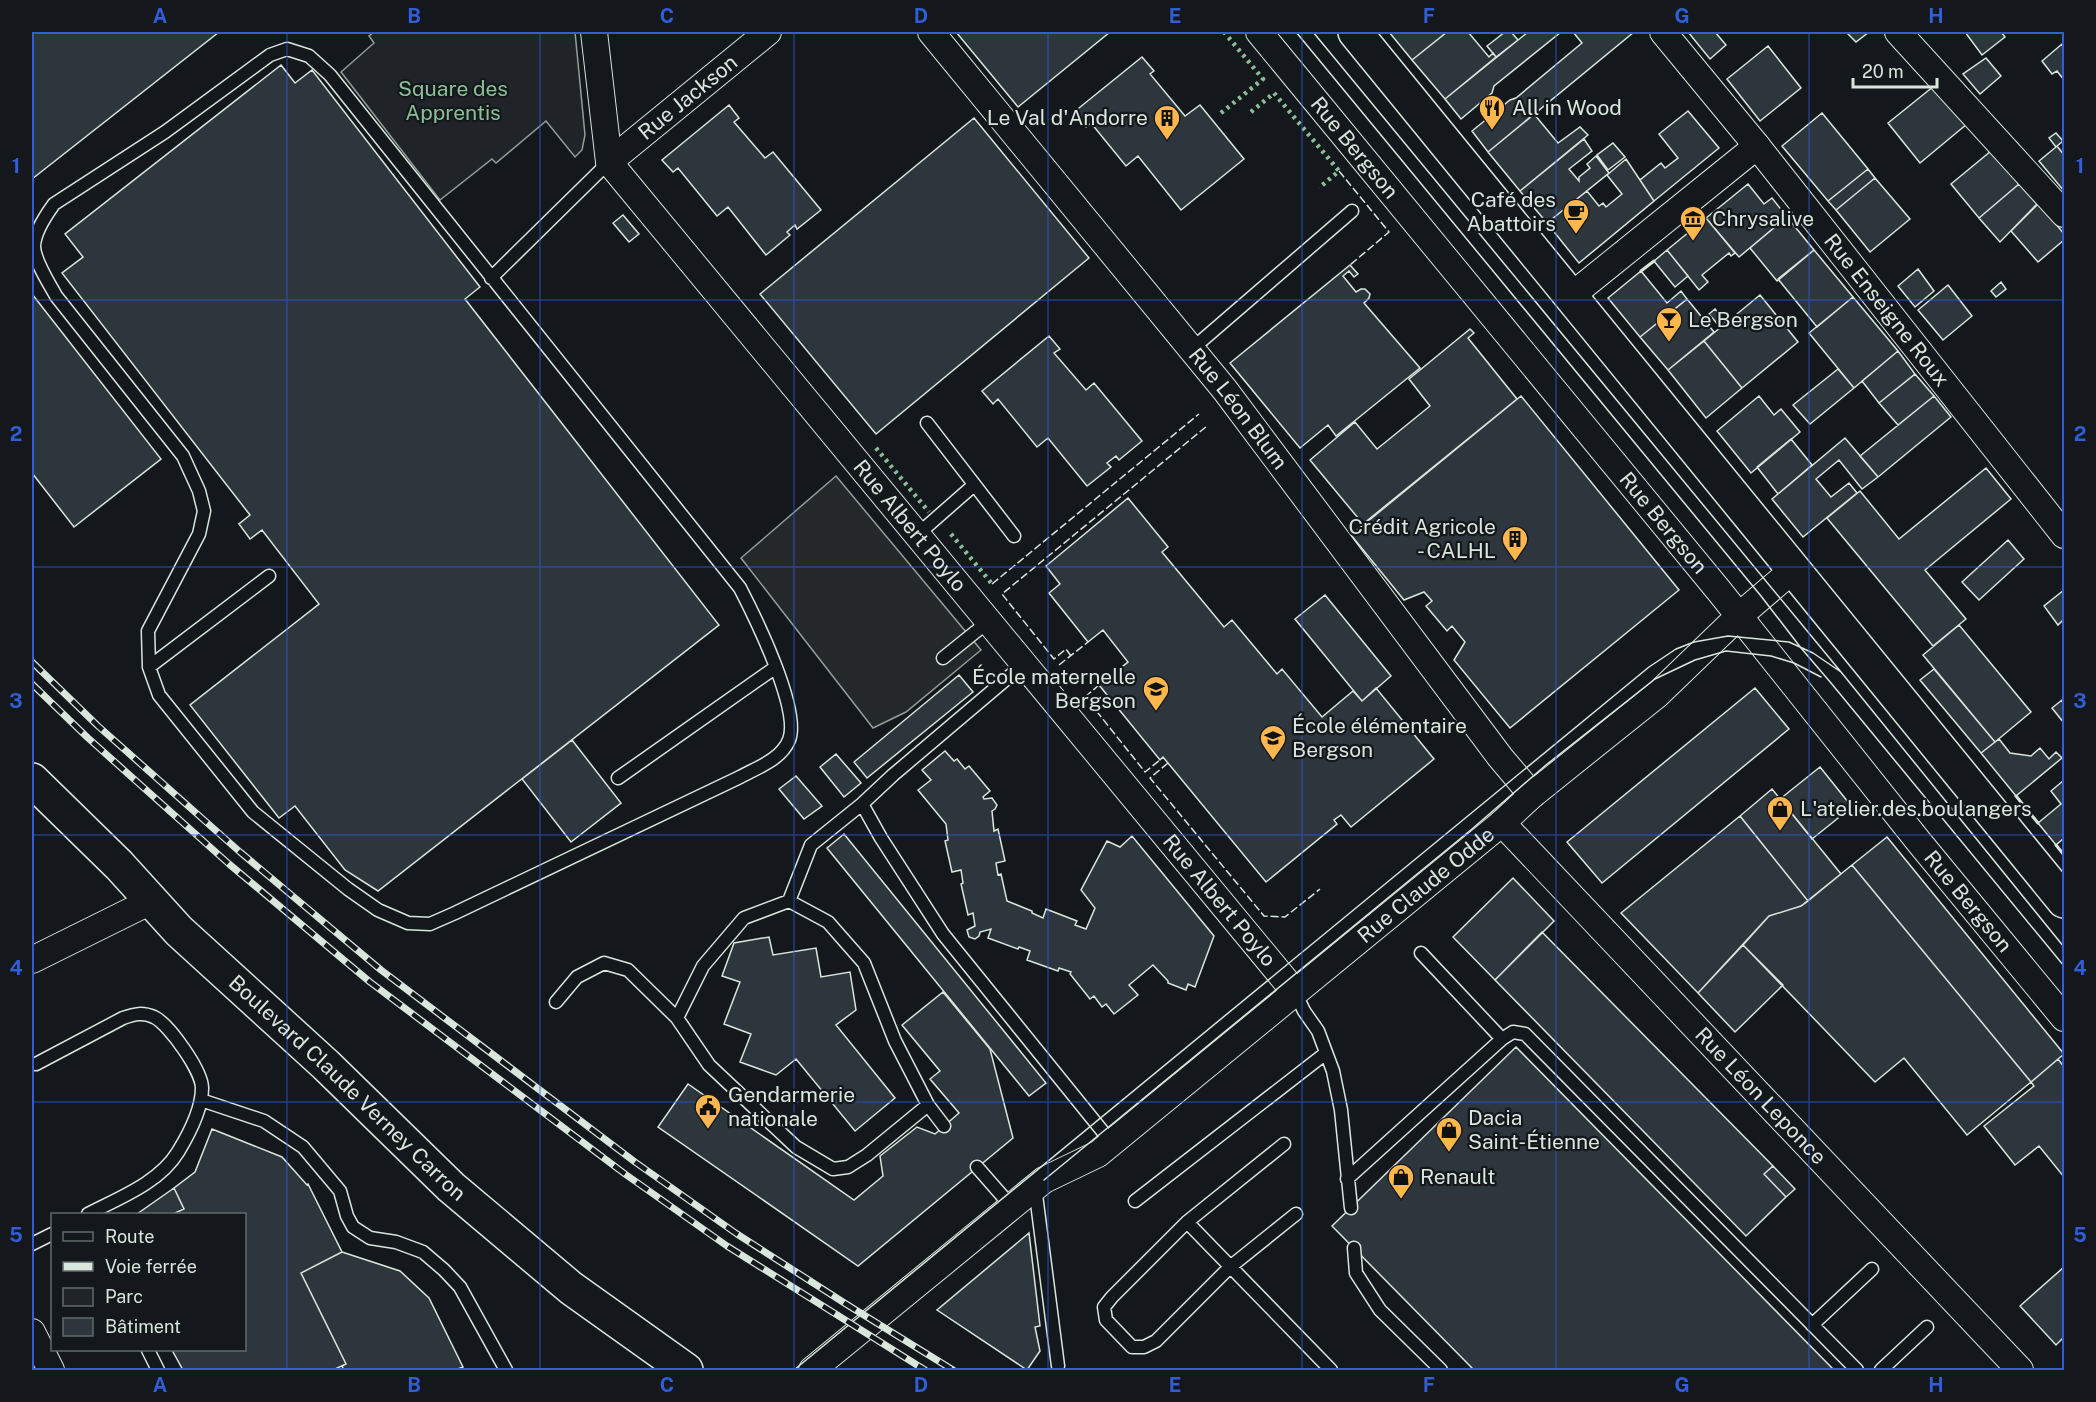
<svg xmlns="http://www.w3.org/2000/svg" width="2096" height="1402" viewBox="0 0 2096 1402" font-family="'Public Sans',sans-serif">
<rect width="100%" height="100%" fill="#14181c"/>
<path fill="#202428" stroke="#939e99" stroke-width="1.5" d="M374 32H575L585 135 582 150 575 157 546 121 496 163 492 159 440 200 341 72 374 43 369 36Z"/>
<path fill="#24282b" stroke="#939e99" stroke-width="1.5" d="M836 476 981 650 906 712 873 728 741 558Z"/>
<path fill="#2c363c" stroke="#d8e6dc" stroke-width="1.5" d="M32 32H219L32 179Z
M956 32H1110L1018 107Z
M1389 32H1447L1412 60Z
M1447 32H1468L1489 57 1493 53 1496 57 1445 99 1412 60Z
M1505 32H1511L1518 40 1496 57 1487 46Z
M1528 32H1561L1494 86 1492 93 1461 119 1445 99Z
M1573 32H1634L1488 152 1472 131 1510 100 1516 98 1582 43Z
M1688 32H1715L1726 45 1710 59Z
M1846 32H1869L1856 42Z
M1965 32H2001L2005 37 1982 55Z
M2062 44 2064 47V80L2057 71 2052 74 2042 61Z
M1768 46 1801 88 1760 121 1727 79Z
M1142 57 1154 71 1150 74 1185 116 1200 105 1244 159 1181 210 1138 156 1126 166 1091 123 1086 127 1074 112Z
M1986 58 2001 76 1980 94 1963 74Z
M281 65 295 83 312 70 480 287 465 299 719 625 378 891 345 870 295 806 279 818 190 705 319 604 262 530 250 539 239 524 250 515 62 273 83 257 65 234Z
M1934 86 1967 124 1920 163 1888 123Z
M729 105 739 118 734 122 765 158 773 152 821 210 797 229 795 225 787 232 790 235 766 255 728 207 717 216 678 168 673 172 662 160Z
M1688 111 1719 148 1654 201 1640 180 1661 163 1665 168 1678 158 1659 134Z
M1822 113 1868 169 1828 201 1782 146Z
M1534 114 1558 143 1580 127 1588 135 1520 191 1488 152Z
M974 118 1089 258 876 434 760 294Z
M2056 133 2063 141 2057 146 2064 155V191L2039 161 2056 147 2049 138Z
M1584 139 1592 151 1569 169 1579 181V177L1590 168 1587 164 1596 156 1609 173 1547 223 1520 191Z
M1613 143 1625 157 1608 170 1597 155Z
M1991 151 2019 184 1979 218 1951 184Z
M1626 159 1654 201 1579 263 1547 223 1587 191 1599 206 1603 203 1606 207 1622 194 1607 175Z
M1868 169 1875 178 1836 210 1828 201Z
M1875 178 1910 219 1870 252 1836 210Z
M1748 184 1764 204 1772 198 1787 217 1739 257 1706 218Z
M2019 184 2037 204 2000 242 1979 218Z
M2039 203 2064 234V240L2038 262 2011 231Z
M623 215 639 234 629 242 613 223Z
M1787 217 1814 250 1777 281 1750 248Z
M1706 218 1735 253 1731 256 1729 253 1702 275 1708 282 1699 290 1667 250Z
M1667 250 1688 276 1675 287 1654 261Z
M1814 250 1853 297 1817 327 1778 279Z
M1350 265 1358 274 1354 277 1349 271 1343 276 1356 292 1361 289H1365L1370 294 1369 298 1364 303 1420 368 1336 436 1328 425 1300 448 1230 363Z
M1918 269 1934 291 1915 307 1898 286Z
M1641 271 1667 303 1681 291 1687 299 1640 337 1608 298Z
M2001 282 2006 289 1996 297 1991 291Z
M1948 285 1972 316 1943 340 1918 310Z
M32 294 161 459 74 527 32 473Z
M1760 295 1798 342 1742 388 1704 341Z
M1853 297 1898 351 1854 388 1809 333Z
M1687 299 1714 332 1668 370 1640 337Z
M1715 309 1726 322 1720 327 1709 314Z
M1470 329 1474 333 1468 338 1517 399 1363 524 1310 460 1355 422 1377 449 1430 406 1409 379Z
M1049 336 1060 349 1054 353 1086 390 1094 383 1142 441 1119 460 1116 456 1107 463 1111 467 1087 486 1048 438 1037 447 998 399 993 404 982 391Z
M1704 341 1742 388 1706 418 1668 370Z
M1898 351 1915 374 1879 403 1862 381Z
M1838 369 1854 388 1810 424 1793 405Z
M1915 374 1934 396 1898 425 1879 403Z
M1521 396 1679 590 1510 728 1454 660 1465 642 1452 626 1447 631 1426 606 1432 601 1424 592 1404 600 1351 535Z
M1759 396 1774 415 1781 409 1800 432 1751 473 1717 431Z
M1934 396 1951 417 1878 477 1860 456Z
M1845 438 1878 477 1862 489 1839 460 1816 479 1831 497 1849 483 1857 493 1803 537 1772 499Z
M1791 439 1812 465 1778 494 1757 467Z
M1986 468 2011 499 1925 570 1966 619 1933 646 1827 518 1860 491 1899 539Z
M1128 498 1168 547 1162 552 1224 627 1232 620 1277 674 1282 669 1322 717 1353 691 1362 701 1376 688 1434 759 1351 827 1341 815 1334 820 1337 824 1266 882 1163 757 1160 760 1099 685 1128 662 1103 630 1088 642 1049 593 1060 584 1046 566Z
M2008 540 2024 559 1979 600 1962 582Z
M2064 590V619L2058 625 2044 606Z
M1325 595 1391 676 1362 701 1295 619Z
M1959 625 2031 712 1995 742 1923 655Z
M1934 669 1995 742 1981 753 1920 680Z
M959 675 973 692 867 778 854 762Z
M1755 688 1789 729 1602 883 1567 842Z
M2062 700 2064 703V723L2052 708Z
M1999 739 2010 753 2031 756 2040 748 2049 759 2056 752 2062 758 2016 796 1981 753Z
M572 740 621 803 571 842 522 779Z
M945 751 954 761 957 759 965 769 969 766 990 791 983 797 984 799 992 798 997 805 995 809 992 811 994 831 998 829 1005 861 996 863 998 875 1001 874 1007 901 1032 911V913L1043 918 1046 909 1077 921 1075 925 1086 929 1095 908 1081 890 1107 841 1120 847 1132 836 1214 936 1195 987 1188 984 1186 990 1168 983V981L1153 965 1129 985 1138 995 1114 1014 1106 1004 1102 1007 1094 996 1090 999 1070 974 1071 972 1059 968 1058 971 1027 960 1030 951 1019 947 1018 949 988 938 991 929 980 932 979 936 975 939 969 937 967 930 975 926 973 913 968 915 961 884 963 883 961 870 952 872 945 841 948 840 946 824 918 790 931 780 922 770Z
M836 754 861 783 844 797 820 767Z
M1820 767 1852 807 1812 839 1780 799Z
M796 776 822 806 804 819 779 789Z
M2064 780V838L2056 845 2038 823 2061 804 2051 791Z
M1772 789 1841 874 1808 901 1740 816Z
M1740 816 1808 901 1801 906 1769 916 1698 993 1621 913Z
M844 834 1046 1083 1029 1096 827 848Z
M1887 837 2064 1054 2031 1082 1852 865Z
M1852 865 2031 1082 1967 1135 1904 1058 1875 1082 1743 945 1769 916 1801 906Z
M1513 878 1554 921 1495 980 1453 937Z
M1542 932 1773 1166 1764 1174 1786 1197 1746 1236 1495 980Z
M769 937 773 955 816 948 821 977 850 972 856 1010 836 1025 895 1098 855 1131 796 1059 776 1075 740 1062 751 1034 724 1024 740 982 722 976 734 943Z
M1743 945 1783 985 1735 1032 1698 993Z
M943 992 990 1049 1013 1138 858 1266 658 1127 688 1084 854 1200 883 1176 880 1156 917 1127 935 1134 959 1113 930 1079 940 1071 902 1025Z
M1516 1047 1834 1370H1474L1332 1226Z
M2058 1059 2064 1067V1177L2039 1146 2015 1165 1984 1126 2034 1086 2031 1082Z
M212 1129 282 1157 307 1185 308 1184 342 1252 301 1273 346 1364 333 1370H183L172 1350H244V1214H173L184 1209 174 1188 195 1172Z
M1773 1166 1795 1189 1786 1197 1764 1174Z
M174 1188 184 1209 173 1214H137Z
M1029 1233 1040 1326 1035 1327 1040 1351 1027 1370 937 1310Z
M342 1252 400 1271 429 1298 463 1367 455 1370H344L342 1366 346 1364 301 1273Z
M2064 1267V1337L2056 1345 2020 1306Z"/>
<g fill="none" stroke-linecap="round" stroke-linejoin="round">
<g stroke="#d8e6dc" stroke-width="15">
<path id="service" d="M287 49 309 56 330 75 740 588C755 617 801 710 789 740 781 760 756 768 738 778L455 913 430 924 408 923 378 910 348 889 253 812 159 695 149 667 148 631 199 534 204 511 199 491 183 456 56 296C49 283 35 262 34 247 34 233 46 215 54 204L165 132 270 55Z
M491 278 609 162
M1192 349 1352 211
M927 423 1014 536
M917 535 974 485
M943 658 989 621
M1024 664 893 775 862 804 881 838 943 934 1112 1143
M149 667 269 576
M618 778 776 667
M789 901 828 922 864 963 895 1041 928 1105 944 1126
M1295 992 1304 1011 1318 1031 1333 1071 1341 1110 1351 1208
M556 1002 577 977 604 963 628 970 677 1018 709 1065 796 1147 833 1169 848 1167 867 1155 928 1105
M677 1018 703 966 744 918 789 901 811 845 862 804
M1502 1039 1513 1032 1525 1034 1857 1370
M36 1064 123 1018C135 1014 142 1012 154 1017 169 1024 202 1071 202 1088 202 1109 189 1134 178 1152 159 1183 119 1198 88 1214
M201 1100 264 1121 303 1147 340 1191 347 1216 353 1227 370 1238 396 1242 423 1252 444 1270 460 1287 506 1370
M1284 1144 1187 1222 1112 1297 1104 1307 1106 1320 1132 1347H1144L1156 1341 1230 1267 1296 1214
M977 1167 1012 1207
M1347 1179 1502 1039 1421 953
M1035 1187 1058 1366
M1135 1201 1326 1053
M1187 1222 1331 1370
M32 1244 52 1234
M1354 1248 1356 1273 1380 1310 1441 1370
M1812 1325 1872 1269
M148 1350 158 1370
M1881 1370 1927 1327"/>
</g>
<g stroke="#d8e6dc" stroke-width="28">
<g id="minor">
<path id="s1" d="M594 32 609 162 1295 992"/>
<path id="s2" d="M931 32 1225 390 1500 757 1532 795"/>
<path id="s3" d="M1259 32 1720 592 1919 842 2064 1018"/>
<path id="s4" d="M1663 32 1757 146 2064 535"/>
<path d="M1898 32 2064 214"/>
<path id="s5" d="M609 162 768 32"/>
<path d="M1571 296 1757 146"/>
<path id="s6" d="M1502 823 2020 1370"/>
<path d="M32 960 151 901"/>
<path d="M32 1332 51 1370"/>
<path id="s7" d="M812 1370 1044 1180 1098 1154 1502 823 1532 795 1658 694 1739 616 1794 569"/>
</g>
</g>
<g stroke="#d8e6dc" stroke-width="36">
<g id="secondary">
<path d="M1355 32 2064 901"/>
<path id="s8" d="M32 780 119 865 179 931 326 1065 451 1187 571 1288 686 1370"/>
</g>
</g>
<use href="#service" stroke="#14181c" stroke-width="12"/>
<use href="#minor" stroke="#14181c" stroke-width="26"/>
<use href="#secondary" stroke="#14181c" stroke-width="33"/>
<path stroke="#d8e6dc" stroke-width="1.5" d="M1296 32 1761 596 1801 648 1831 683 2064 966
M1313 32 1841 672 2064 947
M1044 1180 1472 829 1546 765 1655 679 1695 660 1726 651 1771 656 1794 663 1821 677
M794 1370 1649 667 1676 649 1694 642 1728 636 1789 642 1813 653 1841 672"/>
<g stroke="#d8e6dc" stroke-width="7">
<path id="rail" d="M32 662 98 726 240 852 381 970 635 1162 737 1234 846 1304 953 1370
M32 684 88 738 229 864 370 982 625 1174 727 1246 925 1370"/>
</g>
<use href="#rail" stroke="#14181c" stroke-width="4.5" stroke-dasharray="14" stroke-linecap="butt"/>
<path stroke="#8ac095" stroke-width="4.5" stroke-dasharray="3 4.5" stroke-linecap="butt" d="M1251 112 1274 93 1339 171 1319 188
M1221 113 1263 79 1224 32
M876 448 929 512
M951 534 992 584"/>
<path stroke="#d8e6dc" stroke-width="1.5" stroke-dasharray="8 3" stroke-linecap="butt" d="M1339 171 1389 232 1350 265
M992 584 1199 414
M1071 656 1066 649 1054 659 1002 594 1207 426
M1059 665 1088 642
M1108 696 1094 708 1145 772 1160 760
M1085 697 1099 685
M1168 763 1150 778 1264 916 1285 917 1320 889"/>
<path stroke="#d8e6dc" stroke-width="3" d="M1641 271 1654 261
M2016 796 2038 823
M2056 845 2064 855"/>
</g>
<path fill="none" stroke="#305dd8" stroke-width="1.5" stroke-opacity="0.55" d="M287 32V1370M540 32V1370M794 32V1370M1048 32V1370M1302 32V1370M1556 32V1370M1809 32V1370M32 300H2064M32 567H2064M32 835H2064M32 1102H2064"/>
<defs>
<g id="restaurant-pin" transform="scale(1.35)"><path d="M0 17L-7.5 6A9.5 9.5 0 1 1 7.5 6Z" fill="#ffb74d" stroke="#14181c"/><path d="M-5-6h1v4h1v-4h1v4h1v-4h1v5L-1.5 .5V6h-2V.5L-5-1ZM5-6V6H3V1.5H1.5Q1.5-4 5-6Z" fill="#111"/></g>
<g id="building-pin" transform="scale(1.35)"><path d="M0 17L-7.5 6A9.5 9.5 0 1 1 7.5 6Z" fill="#ffb74d" stroke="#14181c"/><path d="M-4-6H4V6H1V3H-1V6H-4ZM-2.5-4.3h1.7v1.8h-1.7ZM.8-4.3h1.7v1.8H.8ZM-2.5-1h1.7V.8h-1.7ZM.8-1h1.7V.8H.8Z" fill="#111"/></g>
<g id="cafe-pin" transform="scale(1.35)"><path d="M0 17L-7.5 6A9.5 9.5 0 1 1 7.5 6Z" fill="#ffb74d" stroke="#14181c"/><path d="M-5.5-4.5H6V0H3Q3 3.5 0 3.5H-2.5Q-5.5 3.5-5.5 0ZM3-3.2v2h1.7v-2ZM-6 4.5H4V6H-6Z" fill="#111"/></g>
<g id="museum-pin" transform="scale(1.35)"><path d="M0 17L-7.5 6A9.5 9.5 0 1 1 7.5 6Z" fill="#ffb74d" stroke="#14181c"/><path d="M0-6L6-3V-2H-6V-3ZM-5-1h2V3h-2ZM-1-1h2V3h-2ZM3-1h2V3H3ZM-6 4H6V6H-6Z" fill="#111"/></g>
<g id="bar-pin" transform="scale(1.35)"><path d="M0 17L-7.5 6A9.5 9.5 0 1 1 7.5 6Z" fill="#ffb74d" stroke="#14181c"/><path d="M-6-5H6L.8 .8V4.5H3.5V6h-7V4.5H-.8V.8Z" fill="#111"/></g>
<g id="school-pin" transform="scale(1.35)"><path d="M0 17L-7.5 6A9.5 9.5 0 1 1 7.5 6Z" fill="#ffb74d" stroke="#14181c"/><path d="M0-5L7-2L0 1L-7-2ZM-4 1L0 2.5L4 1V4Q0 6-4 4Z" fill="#111"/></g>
<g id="shop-pin" transform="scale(1.35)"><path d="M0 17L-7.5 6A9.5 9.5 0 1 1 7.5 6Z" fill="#ffb74d" stroke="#14181c"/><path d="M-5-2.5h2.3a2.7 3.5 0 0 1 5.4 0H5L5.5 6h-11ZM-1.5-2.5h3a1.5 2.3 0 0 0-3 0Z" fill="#111"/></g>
<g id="civic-pin" transform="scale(1.35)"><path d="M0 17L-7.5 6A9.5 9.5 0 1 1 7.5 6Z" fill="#ffb74d" stroke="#14181c"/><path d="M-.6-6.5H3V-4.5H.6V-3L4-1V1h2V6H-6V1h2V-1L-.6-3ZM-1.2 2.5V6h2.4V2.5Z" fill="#111"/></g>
</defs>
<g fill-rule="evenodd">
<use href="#restaurant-pin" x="1492" y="108"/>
<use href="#building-pin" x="1167" y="118"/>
<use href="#cafe-pin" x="1576" y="212"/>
<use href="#museum-pin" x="1693" y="219"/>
<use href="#bar-pin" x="1669" y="320"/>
<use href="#building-pin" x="1515" y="539"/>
<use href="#school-pin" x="1156" y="689"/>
<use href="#school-pin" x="1273" y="738"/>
<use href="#shop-pin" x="1780" y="809"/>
<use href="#civic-pin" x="708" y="1107"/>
<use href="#shop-pin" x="1449" y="1130"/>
<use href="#shop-pin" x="1401" y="1177"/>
</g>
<g text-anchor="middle" stroke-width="4.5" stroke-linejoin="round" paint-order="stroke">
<g font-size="21" fill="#8ac095" stroke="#14181c">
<text x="453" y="96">Square des<tspan x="453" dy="24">Apprentis</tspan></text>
</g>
<g font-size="21" fill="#d8e6dc" stroke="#14181c">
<text dy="7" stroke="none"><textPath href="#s5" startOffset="102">Rue Jackson</textPath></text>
<text dy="7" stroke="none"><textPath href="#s3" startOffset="150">Rue Bergson</textPath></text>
<text dy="7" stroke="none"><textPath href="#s4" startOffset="357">Rue Enseigne Roux</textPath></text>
<text dy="7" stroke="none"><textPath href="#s2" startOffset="486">Rue Léon Blum</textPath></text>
<text dy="7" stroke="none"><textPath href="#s3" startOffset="636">Rue Bergson</textPath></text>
<text dy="7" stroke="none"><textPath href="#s1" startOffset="603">Rue Albert Poylo</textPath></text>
<text dy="7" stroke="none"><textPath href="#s7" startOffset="784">Rue Claude Odde</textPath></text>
<text dy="7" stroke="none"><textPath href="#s1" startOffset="1089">Rue Albert Poylo</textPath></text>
<text dy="7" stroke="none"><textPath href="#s3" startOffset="1122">Rue Bergson</textPath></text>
<text dy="7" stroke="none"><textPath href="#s8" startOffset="441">Boulevard Claude Verney Carron</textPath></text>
<text dy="7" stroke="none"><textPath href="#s6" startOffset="376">Rue Léon Leponce</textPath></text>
</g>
<g font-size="21" fill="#d8e6dc" stroke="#14181c" text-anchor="start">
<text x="1512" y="115">All in Wood</text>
<text x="1148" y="125" text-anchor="end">Le Val d'Andorre</text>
<text x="1556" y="207" text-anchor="end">Café des<tspan x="1556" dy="24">Abattoirs</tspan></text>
<text x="1712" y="226">Chrysalive</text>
<text x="1688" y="327">Le Bergson</text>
<text x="1496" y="534" text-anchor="end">Crédit Agricole<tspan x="1496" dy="24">- CALHL</tspan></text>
<text x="1136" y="684" text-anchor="end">École maternelle<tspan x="1136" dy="24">Bergson</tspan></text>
<text x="1292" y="733">École élémentaire<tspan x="1292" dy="24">Bergson</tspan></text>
<text x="1800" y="816">L'atelier.des.boulangers</text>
<text x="728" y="1102">Gendarmerie<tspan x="728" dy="24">nationale</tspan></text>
<text x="1468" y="1125">Dacia<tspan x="1468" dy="24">Saint-Étienne</tspan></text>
<text x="1420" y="1184">Renault</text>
</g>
</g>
<rect width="2096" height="1402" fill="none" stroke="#14181c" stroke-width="66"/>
<rect x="51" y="1213" width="195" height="138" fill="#14181c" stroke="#626a69" stroke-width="1.5"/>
<rect x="63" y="1232" width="30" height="9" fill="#14181c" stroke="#626a69" stroke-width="1.5"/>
<text x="105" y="1243" font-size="18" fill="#d8e6dc">Route</text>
<rect x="63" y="1262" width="30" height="9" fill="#d8e6dc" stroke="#626a69" stroke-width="1.5"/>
<text x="105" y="1273" font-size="18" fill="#d8e6dc">Voie ferrée</text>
<rect x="63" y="1288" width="30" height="18" fill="#202428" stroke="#626a69" stroke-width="1.5"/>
<text x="105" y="1303" font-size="18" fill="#d8e6dc">Parc</text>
<rect x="63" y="1318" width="30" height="18" fill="#2c363c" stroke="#626a69" stroke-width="1.5"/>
<text x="105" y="1333" font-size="18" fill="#d8e6dc">Bâtiment</text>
<path d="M1853 78v9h84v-9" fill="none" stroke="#d8e6dc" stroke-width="3"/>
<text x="1862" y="78" font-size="18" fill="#d8e6dc" stroke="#14181c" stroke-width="4.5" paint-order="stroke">20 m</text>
<rect x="33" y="33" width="2030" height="1336" fill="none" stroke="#305dd8" stroke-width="2"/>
<g font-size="20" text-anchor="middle" font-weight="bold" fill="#305dd8">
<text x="160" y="23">A</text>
<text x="414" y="23">B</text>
<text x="667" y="23">C</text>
<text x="921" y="23">D</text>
<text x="1175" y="23">E</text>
<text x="1429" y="23">F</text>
<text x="1682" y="23">G</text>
<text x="1936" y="23">H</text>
<text x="16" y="173">1</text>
<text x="2080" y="173">1</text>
<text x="16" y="441">2</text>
<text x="2080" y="441">2</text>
<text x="16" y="708">3</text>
<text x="2080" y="708">3</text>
<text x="16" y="975">4</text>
<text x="2080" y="975">4</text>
<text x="16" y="1242">5</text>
<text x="2080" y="1242">5</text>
<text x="160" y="1392">A</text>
<text x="414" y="1392">B</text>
<text x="667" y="1392">C</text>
<text x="921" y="1392">D</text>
<text x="1175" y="1392">E</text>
<text x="1429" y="1392">F</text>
<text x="1682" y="1392">G</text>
<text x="1936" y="1392">H</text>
</g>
</svg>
